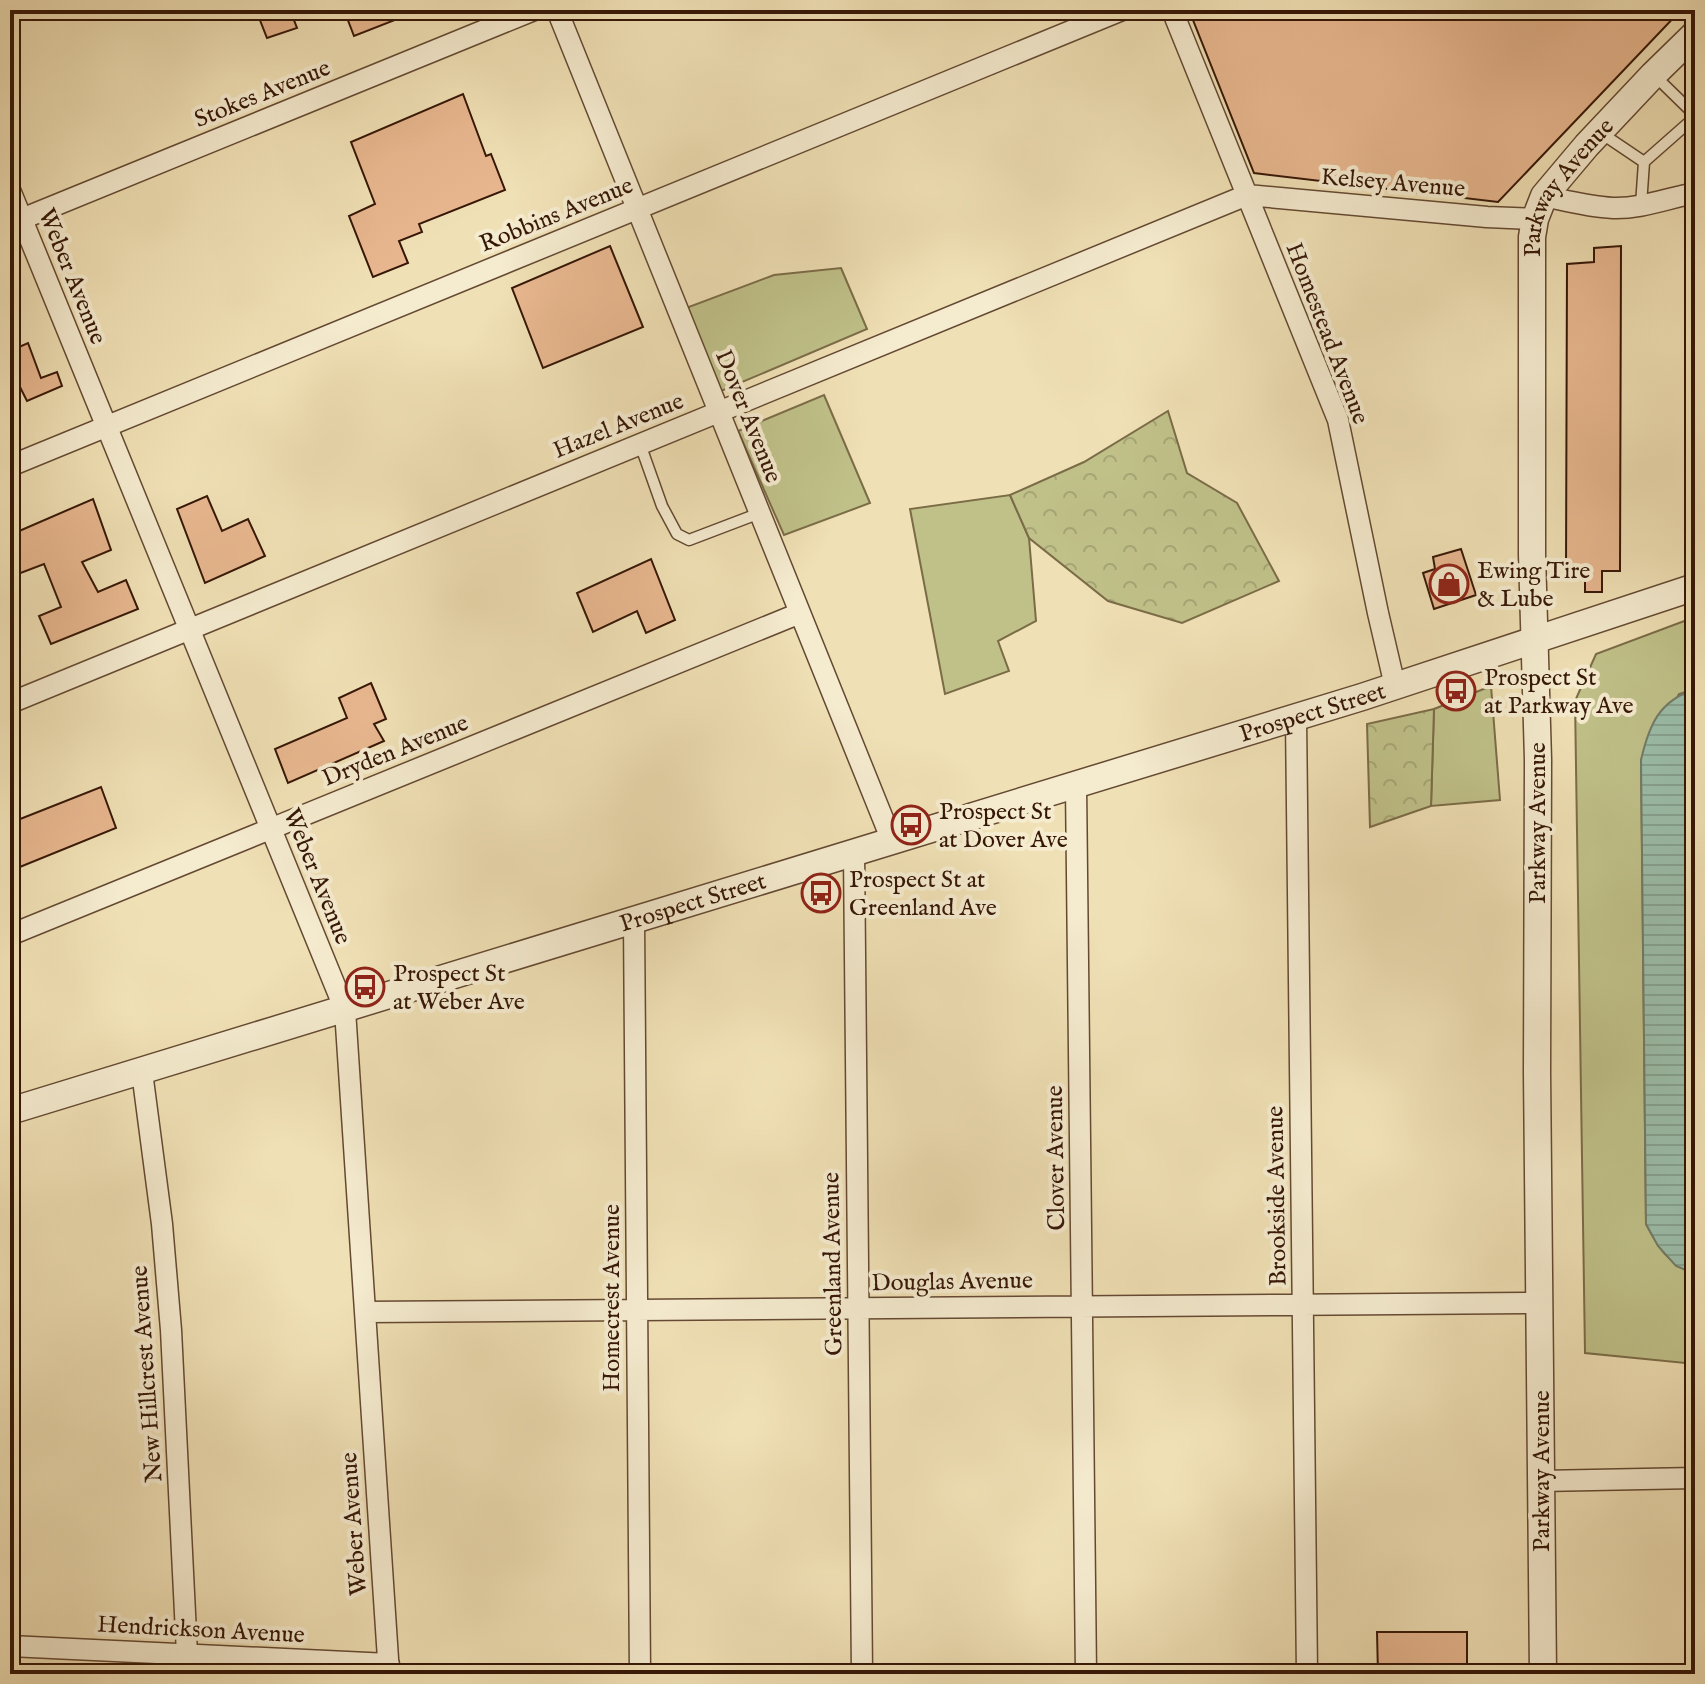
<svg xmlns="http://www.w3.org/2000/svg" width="1705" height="1684" viewBox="0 0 1705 1684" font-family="'IM FELL English',serif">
<defs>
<pattern id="forest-crowns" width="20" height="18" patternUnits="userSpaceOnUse" patternTransform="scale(2)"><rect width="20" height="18" fill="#c0c189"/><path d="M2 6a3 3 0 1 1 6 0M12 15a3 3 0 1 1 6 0" fill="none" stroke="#a6a575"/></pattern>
<pattern id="water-rules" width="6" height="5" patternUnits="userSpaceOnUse" patternTransform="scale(2)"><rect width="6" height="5" fill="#9bbda9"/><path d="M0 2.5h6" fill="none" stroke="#86a290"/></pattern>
</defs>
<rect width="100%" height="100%" fill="#f0e0b5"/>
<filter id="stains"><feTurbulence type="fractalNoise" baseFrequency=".0025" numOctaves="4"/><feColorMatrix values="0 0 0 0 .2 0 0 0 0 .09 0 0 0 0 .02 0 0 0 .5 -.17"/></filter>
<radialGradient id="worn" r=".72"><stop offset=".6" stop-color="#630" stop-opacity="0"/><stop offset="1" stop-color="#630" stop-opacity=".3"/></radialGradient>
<path fill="#c0c189" stroke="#7b6c48" stroke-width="2" d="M841 268 867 329 721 391 686 308 774 275Z
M824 395 870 503 784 535 738 431Z
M1010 495 1029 538 1036 621 998 641 1009 671 945 694 910 509Z
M1695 617V689L1679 694 1641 760 1646 1224C1660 1251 1667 1261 1695 1274V1364L1585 1353 1575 701 1596 654Z
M1491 686 1500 800 1431 806 1434 709Z"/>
<path fill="url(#forest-crowns)" stroke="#7b6c48" stroke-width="2" d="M1168 411 1187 473 1237 503 1279 581 1182 623 1108 601 1029 538 1010 495 1084 462Z
M1434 709 1431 806 1370 827 1367 724Z"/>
<path fill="url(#water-rules)" stroke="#737b68" stroke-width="2" d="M1695 689V1274L1676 1266 1658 1246 1646 1224 1641 760C1649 725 1659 701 1695 689Z"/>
<path fill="#e8b78f" stroke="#361707" stroke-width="2" d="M256 10H290L297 28 267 38Z
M344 10H417L418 11 354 36Z
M1189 10H1681L1498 202 1254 173Z
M463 94 486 156 491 154 505 190 419 224 422 232 399 241 408 263 373 277 349 216 375 204 351 142Z
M610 246 643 327 543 368 512 288Z
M1621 246 1620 571H1602V592H1585V571L1566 572 1567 264 1594 262V248Z
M28 343 41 378 57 372 62 386 27 401 19 385 10 389V351Z
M207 496 222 531 248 519 265 556 205 583 177 509Z
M93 499 111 550 82 562 98 592 126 580 138 609 51 644 39 616 61 607 44 564 10 577V535Z
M1461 549 1476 595 1434 609 1423 573 1435 569 1433 557Z
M651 559 675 620 646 633 637 611 593 632 577 593Z
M371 683 386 719 374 724 384 741 288 783 275 749 347 718 339 698Z
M101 787 116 828 10 871V823Z
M1377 1632H1467V1674H1378Z"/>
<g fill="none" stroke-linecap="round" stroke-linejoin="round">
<g stroke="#644932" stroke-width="13">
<path id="service" d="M1655 76 1695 115
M1601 133 1644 162 1695 117
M1641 205 1644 162
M640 444 662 506 677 534 689 540 760 513"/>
</g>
<g stroke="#644932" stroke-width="23">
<path id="minor" d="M557 10 892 841
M1172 10 1338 420 1378 613 1395 686
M10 190 345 1010 389 1674
M1544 196C1567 201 1589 207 1613 208 1641 209 1668 198 1695 193
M12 223 534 10
M10 466 1122 10
M10 703 1247 195 1487 217 1535 219
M1296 718 1307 1674
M1076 785 1086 1674
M854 853 862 1674
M634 921 640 1674
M10 935 800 613
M142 1072 162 1224 171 1330 188 1674
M365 1312 1540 1303
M1541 1481 1695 1478
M10 1646 389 1664"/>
</g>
<g stroke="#644932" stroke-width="29">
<g id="tertiary">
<path id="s1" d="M10 1111 1362 697 1695 587"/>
<path id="s2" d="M1543 1674 1537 1072 1538 760 1532 554V237L1535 219 1544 196 1587 145 1653 75 1695 34"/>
</g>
</g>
<use href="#service" stroke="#f5ebcf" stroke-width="10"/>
<use href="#minor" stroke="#f5ebcf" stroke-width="20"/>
<use href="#tertiary" stroke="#f5ebcf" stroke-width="26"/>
</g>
<defs>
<g id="shop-ring" transform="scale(2)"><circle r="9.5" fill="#f5ebcf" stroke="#8f2418" stroke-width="1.5"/><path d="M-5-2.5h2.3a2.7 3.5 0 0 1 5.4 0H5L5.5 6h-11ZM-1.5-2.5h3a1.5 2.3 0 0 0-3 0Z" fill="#8f2418"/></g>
<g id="bus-ring" transform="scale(2)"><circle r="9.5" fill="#f5ebcf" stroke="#8f2418" stroke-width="1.5"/><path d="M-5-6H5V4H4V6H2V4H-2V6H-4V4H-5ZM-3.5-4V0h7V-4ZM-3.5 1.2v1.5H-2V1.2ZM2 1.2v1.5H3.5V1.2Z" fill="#8f2418"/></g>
</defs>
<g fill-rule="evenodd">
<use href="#shop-ring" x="1449" y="584"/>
<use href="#bus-ring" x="1456" y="691"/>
<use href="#bus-ring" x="911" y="825"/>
<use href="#bus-ring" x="821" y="893"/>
<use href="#bus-ring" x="365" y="987"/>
</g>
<g text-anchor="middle" stroke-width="8" stroke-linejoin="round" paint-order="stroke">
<g font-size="24" fill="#361707" stroke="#f5ebcf">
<text transform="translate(262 93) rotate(-22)" y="8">Stokes Avenue</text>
<text transform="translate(1393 182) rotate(5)" y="8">Kelsey Avenue</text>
<text dy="8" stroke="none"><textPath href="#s2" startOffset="1498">Parkway Avenue</textPath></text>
<text transform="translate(556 214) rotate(-22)" y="8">Robbins Avenue</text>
<text transform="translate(73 276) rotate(68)" y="8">Weber Avenue</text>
<text transform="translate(1328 333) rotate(69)" y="8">Homestead Avenue</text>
<text transform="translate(749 416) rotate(68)" y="8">Dover Avenue</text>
<text transform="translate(618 425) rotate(-22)" y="8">Hazel Avenue</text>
<text dy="8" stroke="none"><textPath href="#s1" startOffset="1362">Prospect Street</textPath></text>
<text transform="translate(395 750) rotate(-22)" y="8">Dryden Avenue</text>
<text transform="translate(1537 823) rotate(-90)" y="8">Parkway Avenue</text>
<text transform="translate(318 876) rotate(68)" y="8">Weber Avenue</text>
<text dy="8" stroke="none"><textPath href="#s1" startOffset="714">Prospect Street</textPath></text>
<text transform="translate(1055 1158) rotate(-91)" y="8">Clover Avenue</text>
<text transform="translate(1276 1196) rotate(-91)" y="8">Brookside Avenue</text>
<text transform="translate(832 1264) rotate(-91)" y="8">Greenland Avenue</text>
<text transform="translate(952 1281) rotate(-1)" y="8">Douglas Avenue</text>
<text transform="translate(611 1298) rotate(-90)" y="8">Homecrest Avenue</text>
<text transform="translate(146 1374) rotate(-94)" y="8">New Hillcrest Avenue</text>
<text transform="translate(1541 1471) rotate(-90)" y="8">Parkway Avenue</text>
<text transform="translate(353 1524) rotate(-94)" y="8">Weber Avenue</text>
<text transform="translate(201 1629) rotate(3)" y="8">Hendrickson Avenue</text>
</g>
<g font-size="24" fill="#361707" stroke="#f5ebcf" text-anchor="start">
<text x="1477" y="578">Ewing Tire<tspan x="1477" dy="28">&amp; Lube</tspan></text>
<text x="1484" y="685">Prospect St<tspan x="1484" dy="28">at Parkway Ave</tspan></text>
<text x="939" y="819">Prospect St<tspan x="939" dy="28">at Dover Ave</tspan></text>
<text x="849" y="887">Prospect St at<tspan x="849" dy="28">Greenland Ave</tspan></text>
<text x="393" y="981">Prospect St<tspan x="393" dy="28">at Weber Ave</tspan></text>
</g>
</g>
<rect width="1705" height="1684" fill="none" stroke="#f0e0b5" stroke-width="40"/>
<rect x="12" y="12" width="1681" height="1660" fill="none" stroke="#361707" stroke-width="4"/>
<rect x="20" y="20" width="1665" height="1644" fill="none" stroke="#361707" stroke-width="2"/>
<rect width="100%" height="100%" filter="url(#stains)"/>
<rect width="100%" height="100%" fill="url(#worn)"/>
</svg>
